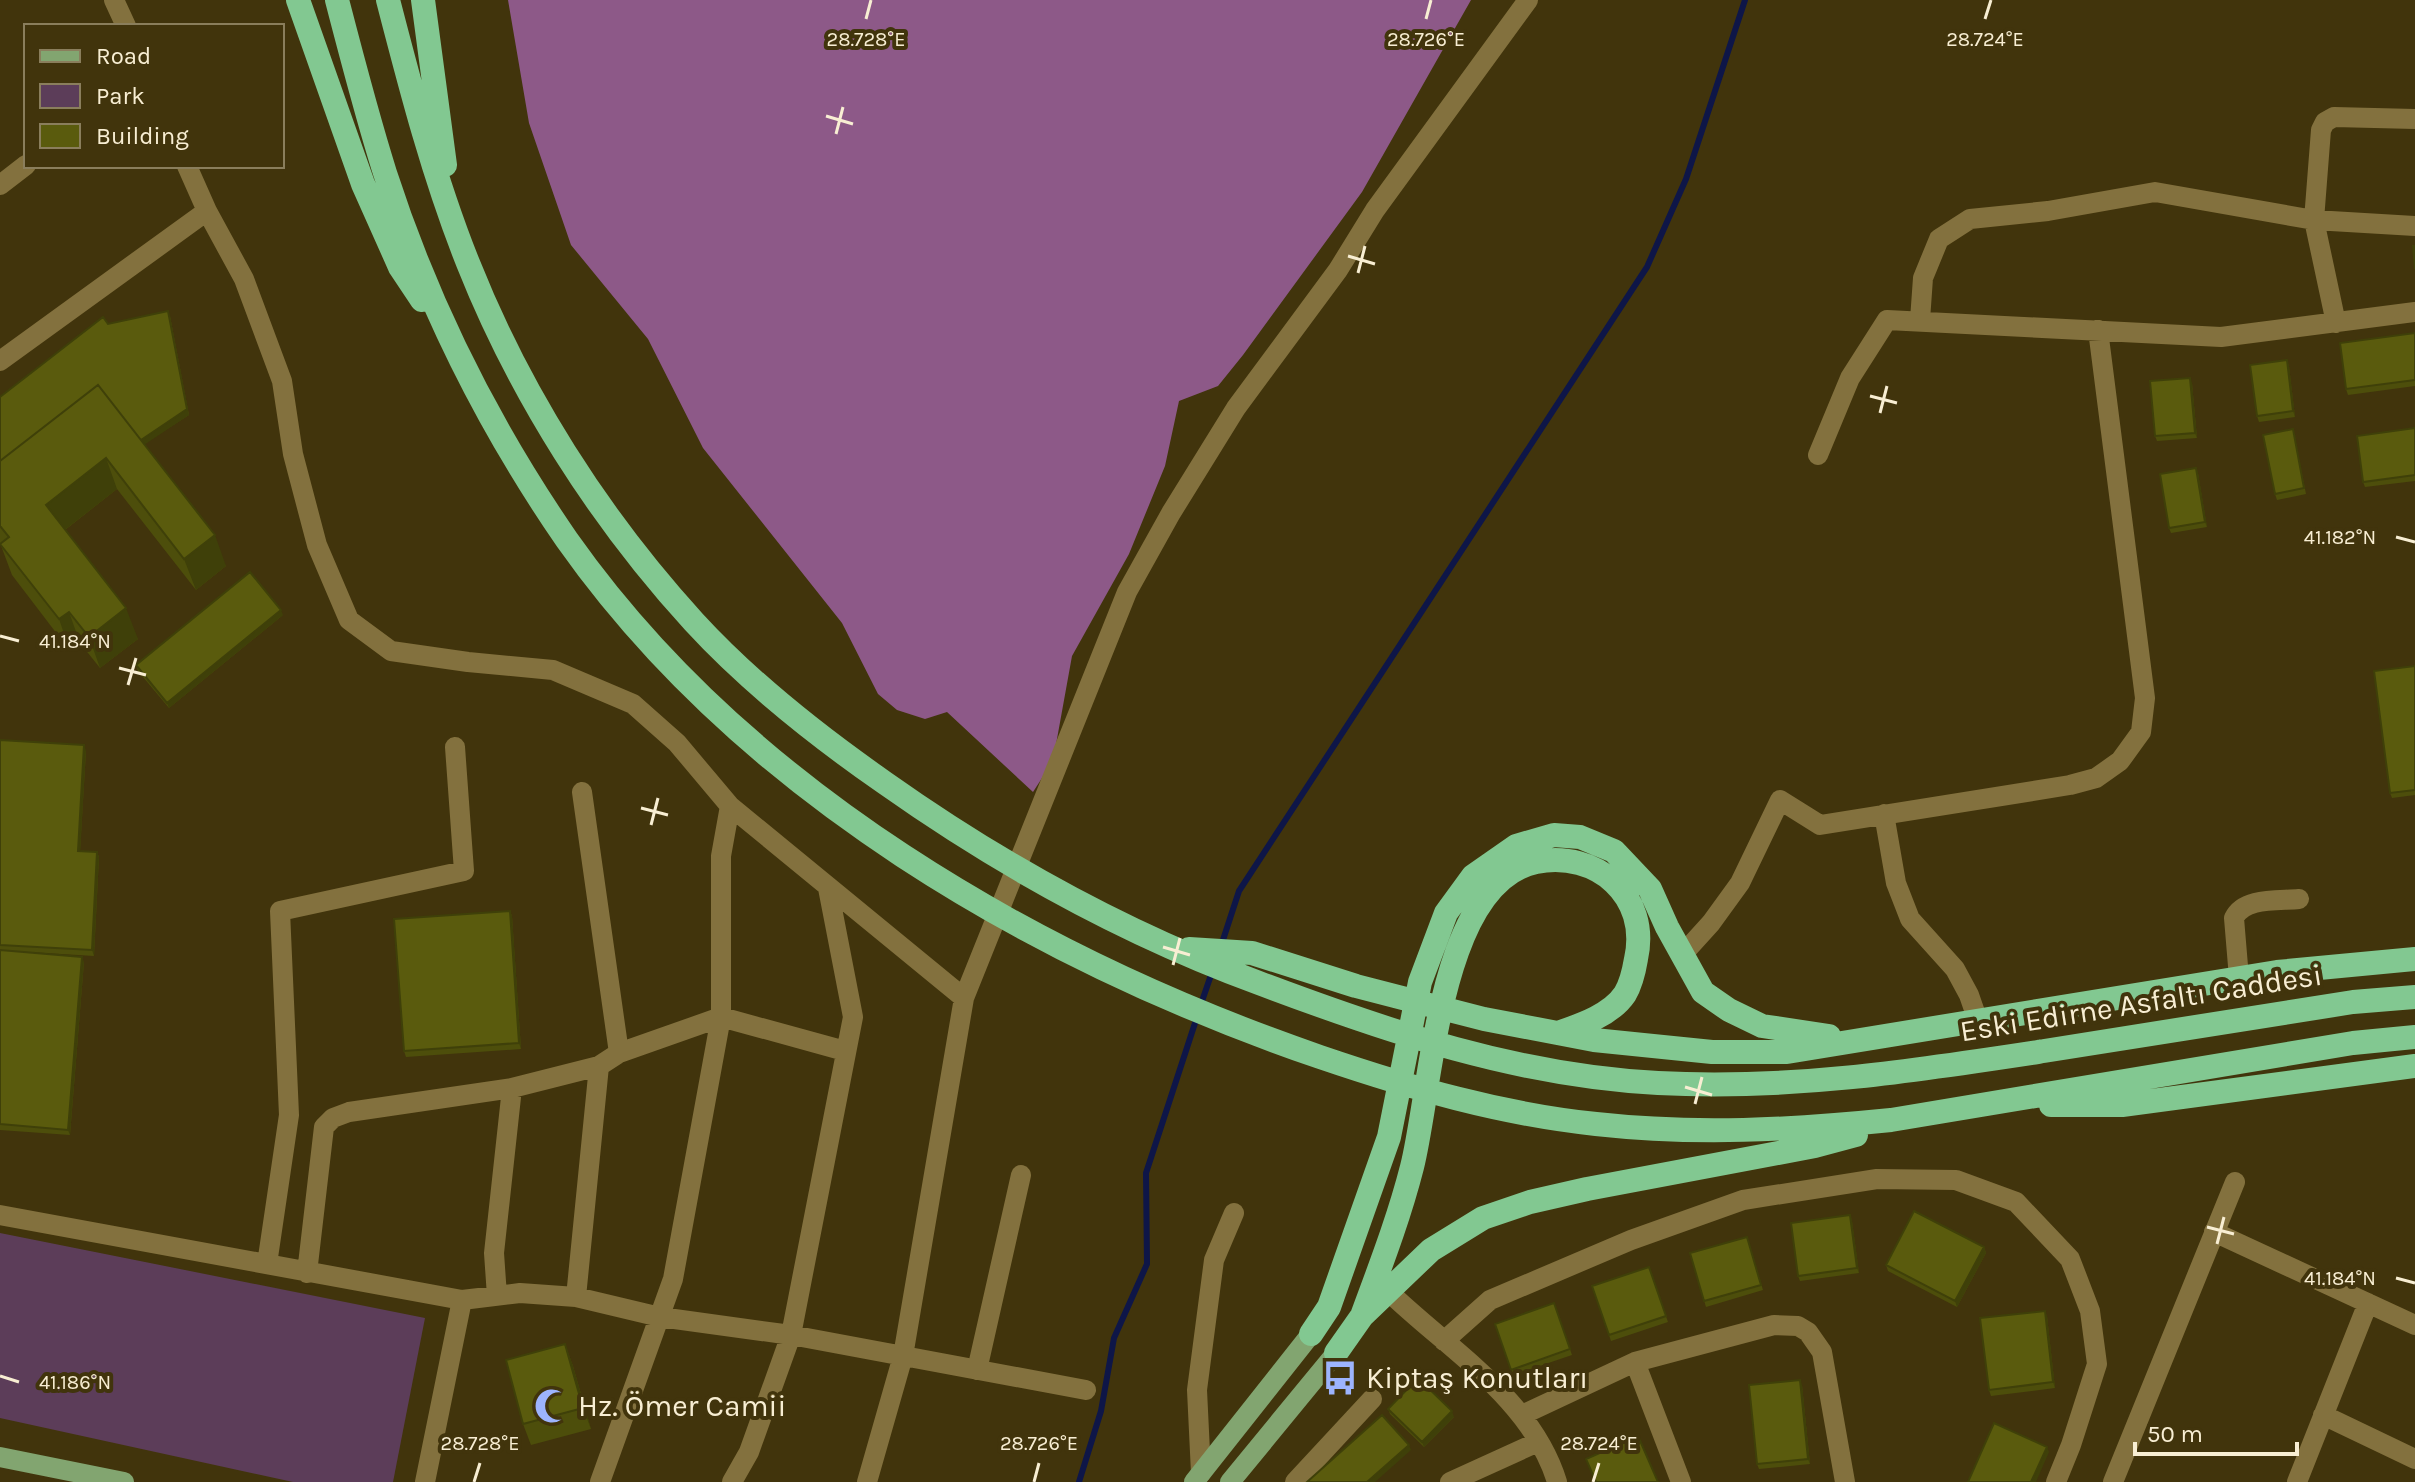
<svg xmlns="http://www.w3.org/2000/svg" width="2415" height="1482" viewBox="0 0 2415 1482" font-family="Karla,sans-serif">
<rect width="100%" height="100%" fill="#41340c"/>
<path fill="#5c3d59" d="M0 1233 425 1318 393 1482H293L0 1418Z"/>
<path fill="#8d5988" d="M508 0H1471L1362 192 1243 355 1218 386 1179 401 1165 466 1129 554 1072 656 1053 761 1033 792 947 712 925 719 897 710 878 694 842 623 703 448 648 339 571 245 529 123Z"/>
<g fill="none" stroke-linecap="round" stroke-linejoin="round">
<path stroke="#0e1648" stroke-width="6" d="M1221 946 1239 891 1647 267 1686 179 1745 0
M1200 1007 1212 972
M1079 1482 1101 1411 1114 1338 1147 1264 1146 1173 1197 1017"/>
<path stroke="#83713e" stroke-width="20" d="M114 0 126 26
M187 166 207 211 244 279 282 381 293 454 317 545 349 620 391 651 468 662 553 670 633 704 677 743 730 806 964 998
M0 185 26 165
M1920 320 1923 278 1939 239 1970 219 2048 211 2155 192 2314 220 2415 226
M2336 323 2314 220 2321 130 2325 122 2334 117 2415 119
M0 361 207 211
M1818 455 1850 378 1887 320 2221 337 2415 312
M1884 814 1896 883 1910 919 1955 969 1969 995 1978 1021
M1682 955 1711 923 1740 883 1780 800 1820 825 2070 785 2096 778 2120 761 2141 732 2145 698 2098 330
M2239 978 2234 918C2244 897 2278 901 2299 899
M619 1053 721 1017 845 1051
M0 1215 462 1300 520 1293 576 1297 660 1317 791 1335 1086 1390
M2214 1232 2415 1325
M267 1264 289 1115 280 911 464 871 455 747
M307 1273 324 1127 333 1118 349 1112 512 1088
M1389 1292C1448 1349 1532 1399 1557 1482
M497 1296 494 1253 512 1088 599 1066
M576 1297 599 1066 619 1053 582 792
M1444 1341 1490 1300 1631 1240 1743 1200 1877 1179 1956 1180 2016 1202 2070 1259 2090 1311 2097 1364 2071 1445 2056 1482
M1635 1362 1681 1482
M977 1370 1021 1175
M1522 1415 1635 1362 1774 1325 1798 1326 1808 1332 1822 1352 1845 1482
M2323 1415 2415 1459
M1201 1473 1197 1390 1214 1260 1234 1213
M425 1482 462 1300
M600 1482 673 1279 721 1017V856L730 806
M732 1482 749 1452 791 1335 853 1017 828 888
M867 1482 903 1356 964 998 1127 592 1171 513 1236 408 1338 270 1375 210 1528 0
M1295 1482 1372 1399
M1450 1482 1538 1442
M2113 1482 2235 1182
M2297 1482 2368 1303"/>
<path stroke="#82a570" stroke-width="20" d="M0 1457 124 1482
M1194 1482 1311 1334
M1230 1482 1336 1353"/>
<path stroke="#82c891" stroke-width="24" d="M298 0 363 184 400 267 422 300
M337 0C352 58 367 116 385 173 427 303 489 427 567 540 744 791 1035 959 1320 1057 1411 1088 1501 1114 1596 1124 1695 1135 1792 1130 1891 1120L2353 1043 2415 1037
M388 0C411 89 434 178 468 263 520 394 599 518 694 622 750 683 816 735 885 783 1001 865 1126 934 1259 983 1389 1032 1519 1076 1658 1083 1791 1090 1913 1071 2044 1051 2147 1035 2250 1019 2353 1002L2415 997
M423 0 445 165
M1189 949 1252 953 1356 986 1484 1019 1594 1040 1712 1052H1787L2277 972 2415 959
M2051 1105H2122L2415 1066
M1362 1316C1380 1267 1399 1218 1412 1167 1432 1089 1438 882 1536 862 1597 850 1650 896 1636 959 1634 971 1631 984 1625 994 1611 1015 1581 1025 1558 1033
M1311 1334 1329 1307 1389 1137 1420 982 1446 913 1473 876 1516 846 1554 835 1580 837 1614 851 1650 889 1667 927 1703 992 1729 1010 1762 1026 1829 1036
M1336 1353 1362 1316 1431 1250 1483 1218 1530 1202 1587 1189 1815 1146 1856 1135"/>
</g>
<path fill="#4d4e0b" d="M170 316 189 415 144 444 226 566 196 590 117 489 65 530 138 639 100 668 80 643 70 651 12 575 0 543V397L108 324Z
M2415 333V386L2348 395 2346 389Z
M2287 360 2289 366 2295 417 2259 422 2257 416Z
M2192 383 2197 438 2157 441 2155 436Z
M2415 428V481L2365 487 2363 482Z
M2293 429 2306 494 2277 500 2275 494Z
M2198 473 2207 527 2171 533 2169 528Z
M283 615 169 708 138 671 136 665Z
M2415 666V795L2392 798 2390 793Z
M0 740 86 751 80 851 97 852 99 857 94 956 12 951 84 962 70 1135 0 1130Z
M510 911 512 916 521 1049 406 1057 404 1051Z
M1850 1215 1852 1221 1859 1273 1800 1281 1798 1276Z
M1747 1237 1763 1290 1706 1307 1690 1253Z
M1984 1247 1986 1253 1957 1307 1888 1271 1886 1265Z
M1649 1267 1668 1322 1611 1341 1609 1335Z
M1554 1303 1572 1355 1513 1375 1495 1324Z
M2047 1316 2055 1388 1991 1396 1989 1390Z
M565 1344 573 1366 591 1429 531 1445 523 1424Z
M1802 1385 1810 1464 1759 1469 1757 1464Z
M1388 1409 1454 1417 1424 1447 1390 1414Z"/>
<path fill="#3f4009" d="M168 311 189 415 141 447 139 441Z
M2287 360 2289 366 2295 417 2293 411Z
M2190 378 2192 383 2197 438 2195 433Z
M106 458 117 489 57 536 46 505Z
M2196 468 2198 473 2207 527 2205 522Z
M215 535 226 566 196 590 184 559Z
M126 608 138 639 100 668 89 637Z
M281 610 283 615 169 708 167 703Z
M69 612 80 643 70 651 59 619Z
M84 745 86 751 80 856 78 851Z
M97 852 99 857 94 956 92 950Z
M510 911 512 916 521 1049 519 1043Z
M82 957 84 962 70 1135 68 1130Z
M1850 1215 1852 1221 1859 1273 1857 1268Z
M1984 1247 1986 1253 1957 1307 1955 1301Z
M2045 1311 2047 1316 2055 1388 2053 1382Z
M565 1344 573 1366 591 1429 583 1408Z
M1800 1380 1802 1385 1810 1464 1808 1459Z
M1452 1411 1454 1417 1424 1447 1422 1442Z
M1409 1445 1411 1450 1375 1482H1367Z
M2047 1447 2049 1452 2036 1482H2031Z"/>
<path fill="#5a5b0d" stroke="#3f4009" stroke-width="2" d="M2413 246H2415V269Z
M168 311 187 409 141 440 98 385 0 461V397L103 317 108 324Z
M2415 333V380L2346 389 2340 343Z
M2287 360 2293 411 2257 416 2250 365Z
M2190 378 2195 433 2155 436 2150 381Z
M98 385 215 535 184 559 106 458 46 505 126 608 89 637 69 612 59 619 0 544 9 537 0 526V461Z
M2415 428V475L2363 482 2357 436Z
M2293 429 2304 488 2275 494 2263 435Z
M2196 468 2205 522 2169 528 2160 474Z
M250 572 281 610 167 703 136 665Z
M2415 666V790L2390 793 2374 671Z
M0 740 84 745 78 851 97 852 92 950 0 945Z
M510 911 519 1043 404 1051 394 919Z
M0 950 82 957 68 1130 0 1124Z
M1914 1211 1984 1247 1955 1301 1886 1265Z
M1850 1215 1857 1268 1798 1276 1791 1223Z
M1747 1237 1761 1285 1704 1301 1690 1253Z
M1649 1267 1666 1316 1609 1335 1592 1286Z
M1554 1303 1570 1349 1511 1370 1495 1324Z
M2045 1311 2053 1382 1989 1390 1980 1318Z
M565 1344 583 1408 523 1424 506 1360Z
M1418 1378 1452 1411 1422 1442 1388 1409Z
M1800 1380 1808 1459 1757 1464 1749 1385Z
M1382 1415 1409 1445 1367 1482H1307Z
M1994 1423 2047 1447 2031 1482H1968Z
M1638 1436 1658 1482H1596L1586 1459Z"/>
<path fill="none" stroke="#f8eed3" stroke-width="3" d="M866 19 871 0M1426 19 1431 0M1985 19 1991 0M826 116 853 124M836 134 843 107M1348 256 1375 264M1358 273 1365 246M1870 396 1897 403M1880 413 1887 386M2396 537 2415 542M0 636 19 641M119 668 146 675M128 685 136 658M641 808 668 815M651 825 658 798M1163 947 1190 955M1173 965 1180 938M1685 1087 1712 1095M1695 1104 1702 1077M2207 1227 2234 1234M2217 1244 2224 1217M2396 1278 2415 1283M0 1376 19 1382M474 1482 480 1463M1034 1482 1039 1463M1593 1482 1599 1463"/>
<defs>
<g id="bus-bare" transform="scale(2.76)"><path d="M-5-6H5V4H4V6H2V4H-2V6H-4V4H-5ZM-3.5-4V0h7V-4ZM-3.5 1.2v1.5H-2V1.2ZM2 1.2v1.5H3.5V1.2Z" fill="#9db4fd" stroke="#41340c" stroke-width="2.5" paint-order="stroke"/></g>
<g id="mosque-bare" transform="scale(2.76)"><path d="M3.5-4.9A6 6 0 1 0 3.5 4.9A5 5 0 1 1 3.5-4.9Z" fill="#9db4fd" stroke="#41340c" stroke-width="2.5" paint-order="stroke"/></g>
</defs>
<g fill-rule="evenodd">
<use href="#bus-bare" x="1340" y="1378"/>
<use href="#mosque-bare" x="552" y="1406"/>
</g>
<g text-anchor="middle" stroke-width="8" stroke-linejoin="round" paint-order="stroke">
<g font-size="30" fill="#f8eed3" stroke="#41340c">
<text transform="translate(2141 1003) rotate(-9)" y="10">Eski Edirne Asfaltı Caddesi</text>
</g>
<g font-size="30" fill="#f8eed3" stroke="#41340c" text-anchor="start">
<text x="1366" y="1388">Kiptaş Konutları</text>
<text x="578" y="1416">Hz. Ömer Camii</text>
</g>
</g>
<g font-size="20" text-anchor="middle" fill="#f8eed3" stroke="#41340c" stroke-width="8" stroke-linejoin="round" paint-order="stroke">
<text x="866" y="46">28.728°E</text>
<text x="1426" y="46">28.726°E</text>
<text x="1985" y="46">28.724°E</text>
<text x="2340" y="544">41.182°N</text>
<text x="75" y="648">41.184°N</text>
<text x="2340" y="1285">41.184°N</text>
<text x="75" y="1389">41.186°N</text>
<text x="480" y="1450">28.728°E</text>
<text x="1039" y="1450">28.726°E</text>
<text x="1599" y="1450">28.724°E</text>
</g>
<rect x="24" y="24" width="260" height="144" fill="#41340c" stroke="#8a7e5c" stroke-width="2"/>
<rect x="40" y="50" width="40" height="12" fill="#82a570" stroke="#8a7e5c" stroke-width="2"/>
<text x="96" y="64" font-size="24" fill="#f8eed3">Road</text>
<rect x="40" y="84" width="40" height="24" fill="#5c3d59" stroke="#8a7e5c" stroke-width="2"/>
<text x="96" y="104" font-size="24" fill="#f8eed3">Park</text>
<rect x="40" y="124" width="40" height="24" fill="#5a5b0d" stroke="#8a7e5c" stroke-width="2"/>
<text x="96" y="144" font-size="24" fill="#f8eed3">Building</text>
<path d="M2135 1442v12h162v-12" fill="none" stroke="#f8eed3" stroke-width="4"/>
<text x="2147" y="1442" font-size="24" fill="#f8eed3" stroke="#41340c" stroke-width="6" paint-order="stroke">50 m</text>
</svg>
